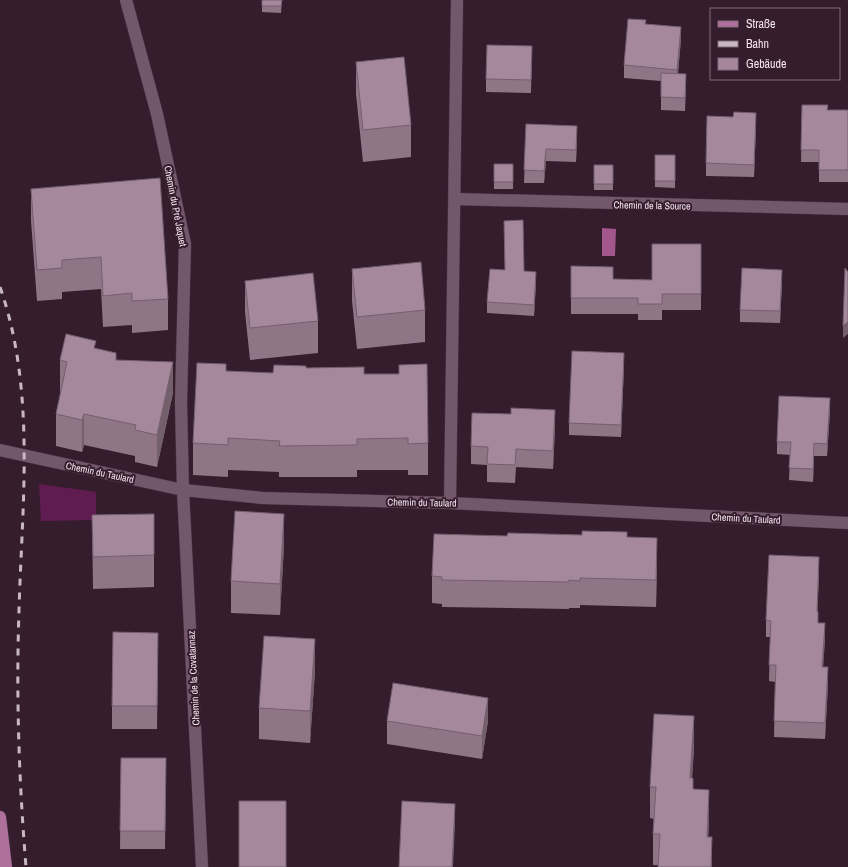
<svg xmlns="http://www.w3.org/2000/svg" width="848" height="867" viewBox="0 0 848 867" font-family="'Archivo Narrow',sans-serif">
<rect width="100%" height="100%" fill="#351d2e"/>
<path fill="#601c50" d="M39 484 96 492V520L41 521Z"/>
<path fill="#a3578d" d="M602 228 616 229 615 256H602Z"/>
<g fill="none" stroke-linecap="round" stroke-linejoin="round">
<g stroke="#4c3846" stroke-width="13">
<path id="pedestrian" d="M126 0 157 114 185 244 181 402 183 490"/>
</g>
<g stroke="#4c3846" stroke-width="13">
<path id="minor" d="M456 199 848 209
M0 450 183 490 263 498 450 503 848 523
M183 490 202 867
M450 503 457 0"/>
</g>
<g stroke="#4c3846" stroke-width="13">
<path id="primary" d="M0 817 6 867"/>
</g>
<use href="#pedestrian" stroke="#73576a" stroke-width="12"/>
<use href="#minor" stroke="#73576a" stroke-width="12"/>
<use href="#primary" stroke="#af719c" stroke-width="12"/>
<path stroke="#cab7c4" stroke-width="3" stroke-dasharray="7 7" stroke-linecap="butt" d="M0 287C36 390 22 503 19 610 16 697 19 781 26 867"/>
</g>
<path fill="#8f7586" d="M262 0H282L281 13 262 12Z
M646 24 681 39 678 74 686 87 685 111 661 110V81L624 78V65Z
M532 46 531 93 486 92V79Z
M356 62 411 125V157L363 162 356 94Z
M802 105 828 110H848V182H819V162H801Z
M526 124 577 138 576 162 546 161 544 183H524Z
M756 125 754 177 706 176V163Z
M655 155H675V188L655 187Z
M494 164H513V189H494Z
M594 165H613V190H594Z
M31 189 168 299V330L132 333V325L103 327 101 289 62 292V299L37 301 31 221Z
M701 244V310H662V320H638V314H571V266L613 279 652 280Z
M352 269 425 310V342L357 349 352 301Z
M524 271 536 283 534 316 487 313V302Z
M245 281 318 321V353L250 360 245 312Z
M782 282 780 323 740 322V310Z
M96 348 116 360 173 393 157 467 135 462V456L84 445 82 452 56 446V414L61 392 60 391V360Z
M624 365 621 437 569 435V423Z
M306 368 364 374 428 443V475H408V470H357V477H279V472L228 470V477L193 475V443L226 371 273 373Z
M830 410 827 456H814L813 482 789 480 790 455 777 454V442Z
M555 428 553 469 516 467 515 483 487 482V465L471 464V446Z
M92 515 154 555V587L93 589Z
M507 536 627 537 657 565 656 607 580 605V608H569V609L442 607V604L432 603V576Z
M284 546 280 615 231 613V581Z
M819 573 817 612 818 623 825 639 823 667 828 684 825 739 774 737 775 682 769 681 770 637H766V620Z
M158 656 157 729H112V706Z
M315 671 310 743 259 739V708Z
M387 721H488L482 759 387 744Z
M694 748 692 778 693 789 709 822 708 837 712 867 653 865V834L654 819 650 818V787Z
M121 758H166L165 849H120Z"/>
<path fill="#745f6d" d="M681 27V39L677 82V70Z
M756 113V125L754 177V165Z
M577 126V138L576 162V150Z
M546 149V161L544 183V171Z
M782 270V282L780 323V311Z
M536 272V283L534 316V305Z
M848 322V334L843 338V326Z
M624 353V365L621 437V425Z
M173 362V393L157 467V435Z
M830 398V410L827 456V444Z
M555 410V428L553 469V451Z
M84 414V445L82 452V420Z
M814 443V456L813 482V469Z
M284 514V546L280 615V584Z
M657 538V565L656 607V580Z
M819 557V573L817 628V611Z
M825 623V639L822 683V667Z
M315 639V671L310 743V711Z
M828 667V684L825 739V723Z
M488 698V721L482 759V736Z
M694 716V748L690 810V778Z
M709 790V822L707 867V837Z
M455 804V825L453 867H452Z
M712 837V867H711Z"/>
<path fill="#a6889c" stroke="#745f6d" d="M262 0H282L281 6H262Z
M628 19 646 20 645 24 681 27 677 70 624 65Z
M487 45 532 46 531 80 486 79Z
M404 57 411 125 363 130 356 62Z
M661 73 686 74 685 98 661 97Z
M802 105H828L827 110H848V170H819V150H801Z
M734 112 756 113 754 165 706 163 707 116 733 117Z
M526 124 577 126 576 150 546 149 544 171 524 170Z
M655 155H675V181H655Z
M494 164H513V182H494Z
M594 165H613V184H594Z
M160 178 168 299 132 301V293L103 296 101 257 62 260V268L37 270 31 189Z
M523 220 524 271 536 272 534 305 487 302 490 269 505 270 504 221Z
M652 244H701V294H662V304H638V298H571V266L613 267V279L652 280Z
M421 262 425 310 357 317 352 269Z
M742 268 782 270 780 311 740 310Z
M845 268 848 272V322L843 326Z
M313 273 318 321 250 328 245 281Z
M66 334 96 341 94 348 116 353V360L173 362 157 435 135 430 136 425 84 414 82 420 56 414 67 362 60 360Z
M572 351 624 353 621 425 569 423Z
M197 363 226 364V371L273 373 274 365 306 366V368L364 367V374H399V365L427 364 428 443 408 444V438L357 439V445L279 446 280 441 228 438V445L193 443Z
M779 396 830 398 827 444 814 443 813 469 789 468 791 442H777Z
M511 408 555 410 553 451 516 449 515 465 487 464 488 447 471 446 472 413 511 414Z
M235 511 284 514 280 584 231 581Z
M154 514V555L93 557 92 515Z
M582 531 627 532V537L657 538 656 580 580 578V581L569 580V582L442 580V577L432 576 434 534 507 536 508 533 582 535Z
M769 555 819 557 817 611 818 612V623H825L822 667H828L825 723 774 721 776 665H769L771 621 766 620Z
M113 632 158 633 157 706H112Z
M264 636 315 639 310 711 259 708Z
M393 683 488 698 482 736 387 721Z
M654 714 694 716 690 778H693V789L709 790 707 837H712L711 867H658L660 834H653L656 787H650Z
M121 758H166L165 831H120Z
M239 801H286V867H239Z
M402 801 455 804 452 867H399Z"/>
<g text-anchor="middle" stroke-width="4" stroke-linejoin="round" paint-order="stroke">
<g font-size="10" fill="#f5e4ef" stroke="#351d2e">
<text transform="translate(652 205) rotate(1)" y="4">Chemin de la Source</text>
<text transform="translate(176 206) rotate(79)" y="4">Chemin du Pré Jaquet</text>
<text transform="translate(100 472) rotate(12)" y="4">Chemin du Taulard</text>
<text transform="translate(422 502) rotate(1)" y="4">Chemin du Taulard</text>
<text transform="translate(746 518) rotate(3)" y="4">Chemin du Taulard</text>
<text transform="translate(193 678) rotate(-93)" y="4">Chemin de la Covatannaz</text>
</g>
</g>
<rect x="710" y="8" width="130" height="72" fill="#351d2e" stroke="#826d7b"/>
<rect x="718" y="21" width="20" height="6" fill="#af719c" stroke="#826d7b"/>
<text x="746" y="28" font-size="12" fill="#f5e4ef">Straße</text>
<rect x="718" y="41" width="20" height="6" fill="#cab7c4" stroke="#826d7b"/>
<text x="746" y="48" font-size="12" fill="#f5e4ef">Bahn</text>
<rect x="718" y="58" width="20" height="12" fill="#a6889c" stroke="#826d7b"/>
<text x="746" y="68" font-size="12" fill="#f5e4ef">Gebäude</text>
</svg>
